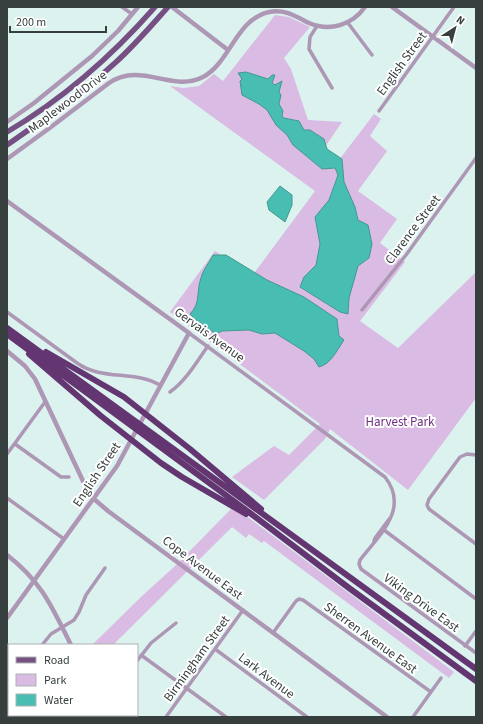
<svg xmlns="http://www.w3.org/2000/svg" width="483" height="724" viewBox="0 0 483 724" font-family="'Source Sans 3',sans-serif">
<rect width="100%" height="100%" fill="#dbf2ef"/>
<path fill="#dabbe3" d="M275 15 289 17 310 27 284 58 291 69 308 120 342 122 325 147 339 160 374 114 381 119 370 136 387 151 358 191 397 219 380 243 405 262 360 321 398 348 476 272V398L408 490 330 429 325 439 264 500 232 477 274 446 289 455 320 424 170 312 215 251 252 276 315 191 170 86 183 88 199 86 214 74 223 81Z
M231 509 249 518 454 672 449 678 264 541 262 543 249 534 246 538 232 527 113 645H92L141 597 175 566Z"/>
<path fill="#cb99db" d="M9 667V715H56L54 717H7V709L9 707 7 705V668Z"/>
<path fill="#48beb2" stroke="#43988f" d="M246 72 268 79 272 75H275L272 83 275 85 282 81 279 92 281 95 279 104 283 111 282 116 284 118 299 121 304 130H310L324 139 327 149 342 159 344 182 355 207 358 220 368 225 372 244 369 258 358 266 349 298 348 314 340 312 300 287 304 277 316 265 320 244 315 217 329 200 338 175 335 168 322 169 293 145 287 135 276 125 267 110 259 104 242 95 240 81 242 79 238 73Z
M280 186 292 195V205L285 222 269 210 267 202Z
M213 255H226L267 280 304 297 337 319 339 336 344 340C337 350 331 364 319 367L314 359 304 351 275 333 262 334 249 330 222 331 216 334 196 320 190 314C201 303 196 292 201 278 203 270 209 263 213 255Z"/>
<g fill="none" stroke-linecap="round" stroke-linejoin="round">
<path stroke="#ad97b4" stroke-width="3.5" d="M122 7 132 14
M348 23 372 55
M317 26 310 37 309 49 332 88
M379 111 454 7
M362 310 406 255 476 158
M7 312 77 363C102 381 134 370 160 385
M189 333 385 477C410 509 379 535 360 560L359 564 361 569 476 653
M170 392C186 381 197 361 208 346
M15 444 61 477H69
M7 454 45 402
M476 455 467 454 460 457 429 499 427 505 429 509 476 544
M7 498 64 539
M384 530 476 599
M374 541 375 538 390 518
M273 633 296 601 299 599 303 600 431 692
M42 645 51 634 74 620 79 612 86 595 105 568
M465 646 476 631
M215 649 307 717
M141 655 226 717
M137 661 151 643 176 623
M166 717 243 610
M413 717 441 678"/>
<path stroke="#ad97b4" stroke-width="4.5" d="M172 7 228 50
M392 7 476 68
M7 122 34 103 92 56 118 31 138 7
M7 159 51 127 109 83C141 61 172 93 203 77 230 63 236 19 269 12 285 9 295 16 309 23 330 32 352 25 365 7
M7 201 189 333 117 466 7 618
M7 351 25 366 35 379 83 481 94 499 108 511 387 717
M7 555C42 582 52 607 71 645
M105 715 106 717"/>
<path stroke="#775083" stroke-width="5.5" d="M7 132C63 99 112 56 155 7
M7 145C43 120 83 92 115 63 134 46 151 26 168 7"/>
<path stroke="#643671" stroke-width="6" d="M7 328 476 669
M7 334 250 513 349 588 476 681
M46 352 124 397 190 449 261 509
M29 354 101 416 161 463 182 477 246 514"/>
</g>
<g text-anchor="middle" stroke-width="4" stroke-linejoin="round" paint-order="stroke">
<g font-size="13" fill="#363f3e" stroke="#fff">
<text transform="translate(401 63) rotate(-54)" y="5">English Street</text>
<text transform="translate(67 101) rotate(-37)" y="5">Maplewood Drive</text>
<text transform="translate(412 229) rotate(-53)" y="5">Clarence Street</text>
<text transform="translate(210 334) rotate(36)" y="5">Gervais Avenue</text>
<text transform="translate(96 474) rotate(-56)" y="5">English Street</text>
<text transform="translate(203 567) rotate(37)" y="5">Cope Avenue East</text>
<text transform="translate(422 602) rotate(36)" y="5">Viking Drive East</text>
<text transform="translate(371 637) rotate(36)" y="5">Sherren Avenue East</text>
<text transform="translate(196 658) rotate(-54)" y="5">Birmingham Street</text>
<text transform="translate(267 675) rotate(37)" y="5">Lark Avenue</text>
</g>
<g font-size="13" fill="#6e3280" stroke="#fff">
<text x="400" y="426">Harvest Park</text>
</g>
</g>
<rect width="483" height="724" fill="none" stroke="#363f3e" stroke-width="16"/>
<rect x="8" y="644" width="130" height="72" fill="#ffffff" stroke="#afb2b2"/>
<rect x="16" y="657" width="20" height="6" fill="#775083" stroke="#afb2b2"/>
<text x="44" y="664" font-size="12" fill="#363f3e">Road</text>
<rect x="16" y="674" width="20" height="12" fill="#dabbe3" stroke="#afb2b2"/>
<text x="44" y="684" font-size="12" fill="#363f3e">Park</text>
<rect x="16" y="694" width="20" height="12" fill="#48beb2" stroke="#afb2b2"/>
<text x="44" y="704" font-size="12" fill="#363f3e">Water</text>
<g transform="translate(455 28) rotate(36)" stroke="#ffffff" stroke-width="3" paint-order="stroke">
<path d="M0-3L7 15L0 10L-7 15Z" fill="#363f3e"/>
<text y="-6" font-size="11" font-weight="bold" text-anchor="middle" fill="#363f3e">N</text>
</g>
<path d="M10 26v6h96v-6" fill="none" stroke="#363f3e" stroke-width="2"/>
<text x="16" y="26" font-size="12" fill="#363f3e" stroke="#ffffff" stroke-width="3" paint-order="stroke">200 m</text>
</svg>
